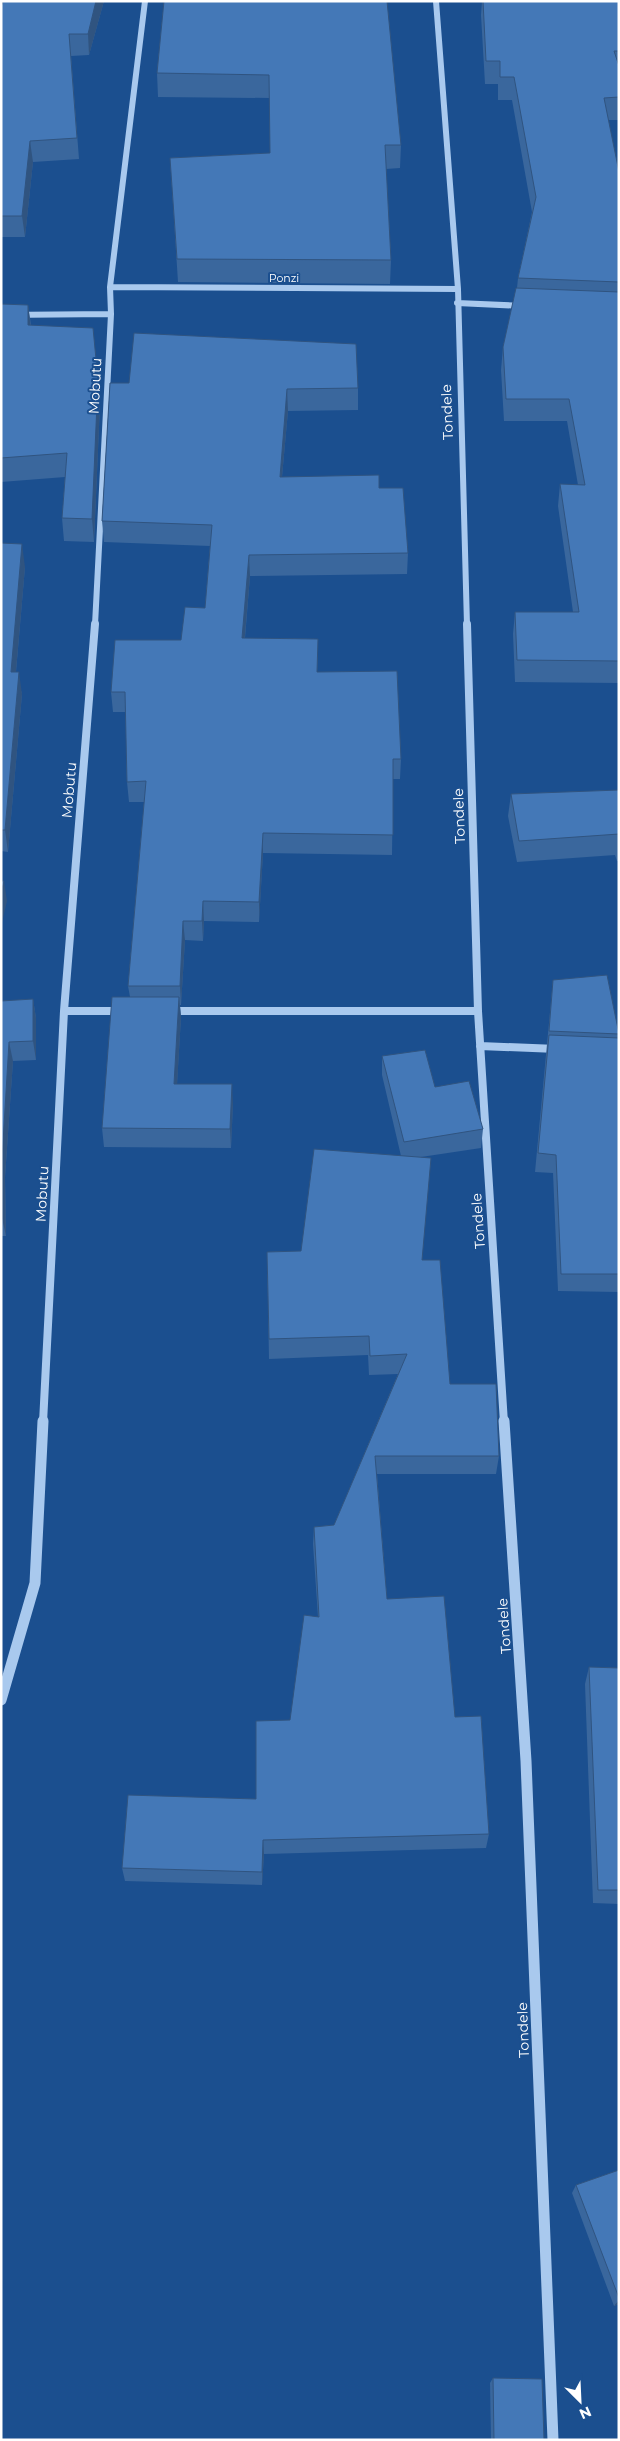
<svg xmlns="http://www.w3.org/2000/svg" width="620" height="2441" viewBox="0 0 620 2441" font-family="Montserrat,sans-serif">
<rect width="100%" height="100%" fill="#1b4f8f"/>
<g fill="none" stroke-linecap="round" stroke-linejoin="round">
<path stroke="#a9c9ee" stroke-width="6" d="M436 1 458 289 467 625
M110 287 458 289
M457 303 524 306
M1 315 111 314
M95 625 111 314 110 287 145 1"/>
<path stroke="#a9c9ee" stroke-width="8" d="M467 624 478 1011 504 1423
M64 1011H121
M169 1011H478
M480 1046 557 1049
M43 1423 64 1011 95 624"/>
<path stroke="#a9c9ee" stroke-width="11" d="M504 1421 526 1761 553 2440
M1 1700 35 1583 43 1421"/>
</g>
<path fill="#3a679d" d="M1 1H104L89 55 71 56 79 159 33 162 25 237H1V7L2 3H1Z
M164 1 401 145 400 168 386 169 391 260 390 284 178 282 170 158 270 153V98L158 97 157 73Z
M482 1H619V120H608L619 172V683L515 682 513 634 515 612H573L558 506 560 484 578 485 567 421H504L501 370 503 347 517 288 518 278 532 212 512 100H498V84H485L481 15Z
M1 304 28 305 31 325 100 404 94 542 64 541 62 518 65 477 1 482Z
M110 383 358 388V410L288 411 282 477 379 488 408 553 407 574 250 576 245 638 318 639 317 672 401 759 400 779H393L392 855 263 853 259 922 204 921 203 941 185 940 181 1005H180L181 1017 177 1084 233 1103 231 1148 104 1147 102 1128 130 997 128 986 144 802H129L127 782 126 712H113L111 692 181 640 205 608 210 546 104 542 102 521Z
M1 543 25 567 16 672 22 694 8 852 1 851Z
M619 790V861H617L615 855 517 862 508 816 511 794Z
M553 980 619 1034 618 1037 619 1038V1292L558 1291 553 1173 535 1172Z
M33 999 36 1018V1060L13 1061 5 1177 6 1236H1V1001Z
M382 1056 435 1087 483 1129 481 1148 421 1157 422 1260 450 1384 499 1456 496 1474H377L387 1599 455 1717 489 1834 486 1848 264 1854 262 1885 125 1881 122 1868 256 1799 290 1720 318 1617 313 1544 314 1527 334 1525 398 1374 369 1375 368 1355 269 1359 267 1252 301 1251 401 1156 382 1075Z
M589 1667 619 1668V1904L593 1903 585 1684Z
M619 2170V2304L614 2306 572 2193 576 2185Z
M493 2378 544 2440H491L490 2383Z"/>
<path fill="#305480" d="M96 1H104L89 55 88 34Z
M30 141 33 162 25 237 22 216Z
M28 305 31 329 28 325Z
M93 328 100 404 94 542 92 519Z
M287 389 288 411 280 498V477Z
M22 544 25 567 14 694 11 672Z
M249 555 250 576 243 658 242 638Z
M19 672 22 694 8 852 5 830Z
M263 833V853L259 922V902Z
M4 881 7 901 1 927V893Z
M203 901 204 921 203 941 202 921Z
M183 921 185 940 181 1005 180 986Z
M179 997 181 1017 176 1103 174 1084Z
M33 999 36 1018V1060L33 1041Z
M9 1042 13 1061 5 1177 6 1236 2 1218V1159Z
M232 1084 233 1103 231 1148 230 1129Z
M263 1840 264 1854 262 1885V1872Z
M619 2300V2304L614 2306Z"/>
<path fill="#4478b7" stroke="#305480" d="M3 1H96L88 34H69L77 138 30 141 22 216H1V7Z
M164 1H387L401 145H385L391 260 177 259 170 158 270 153 269 75 157 73Z
M483 1H619V51H614L619 66V97L604 98 619 172V282L518 278 536 197 514 77H500V61H486Z
M516 288 619 292V661L517 660 515 612H579L560 484 585 485 569 399H506L503 347Z
M1 304 28 305V325L93 328 98 380 92 519 62 518 67 453 1 458Z
M134 333 356 344 358 388 287 389 280 477 379 475V488H403L408 553 249 555 242 638 318 639 317 672 397 671 401 759H393V835L263 833 259 902 203 901 202 921H183L180 986H128L146 781 127 782 125 692H111L115 640H181L185 607 205 608 212 525 102 521 110 383H129Z
M1 543 22 544 11 672H19L5 830H1Z
M619 790V834L519 841 511 794Z
M1 881H4L1 893Z
M607 975 619 1034 549 1031 553 980Z
M112 997H179L174 1084H232L230 1129 102 1128Z
M33 999V1041L9 1042 2 1159 1 1218V1001Z
M549 1035 619 1038V1274H561L556 1155 538 1153Z
M425 1050 435 1087 469 1081 483 1129 404 1142 382 1056Z
M314 1149 431 1158 422 1260H440L450 1384H496L499 1456H375L387 1599 444 1596 455 1717 481 1716 489 1834 263 1840 262 1872 122 1868 128 1795 256 1799V1721L290 1720 304 1615 319 1617 314 1527 334 1525 407 1354 370 1356 369 1336 269 1339 267 1252 301 1251Z
M589 1667 619 1668V1890H598Z
M619 2170V2298L576 2185Z
M493 2378 542 2379 544 2440H494Z"/>
<g text-anchor="middle" stroke-width="4" stroke-linejoin="round" paint-order="stroke">
<g font-size="11" fill="#fff" stroke="#1b4f8f">
<text x="284" y="282">Ponzi</text>
</g>
<g font-size="14" fill="#fff" stroke="#1b4f8f">
<text transform="translate(95 386) rotate(-87)" y="5">Mobutu</text>
<text transform="translate(447 412) rotate(-92)" y="5">Tondele</text>
<text transform="translate(69 790) rotate(-85)" y="5">Mobutu</text>
<text transform="translate(459 816) rotate(-92)" y="5">Tondele</text>
<text transform="translate(42 1194) rotate(-87)" y="5">Mobutu</text>
<text transform="translate(478 1221) rotate(-94)" y="5">Tondele</text>
<text transform="translate(504 1626) rotate(-94)" y="5">Tondele</text>
<text transform="translate(523 2030) rotate(-92)" y="5">Tondele</text>
</g>
</g>
<rect width="620" height="2441" fill="none" stroke="#ffffff" stroke-width="5"/>
<g transform="translate(580 2401) rotate(156)" stroke="#1b4f8f" stroke-width="4" paint-order="stroke">
<path d="M0-4L9 19L0 12L-9 19Z" fill="#ffffff"/>
<text y="-8" font-size="14" font-weight="bold" text-anchor="middle" fill="#ffffff">N</text>
</g>
</svg>
